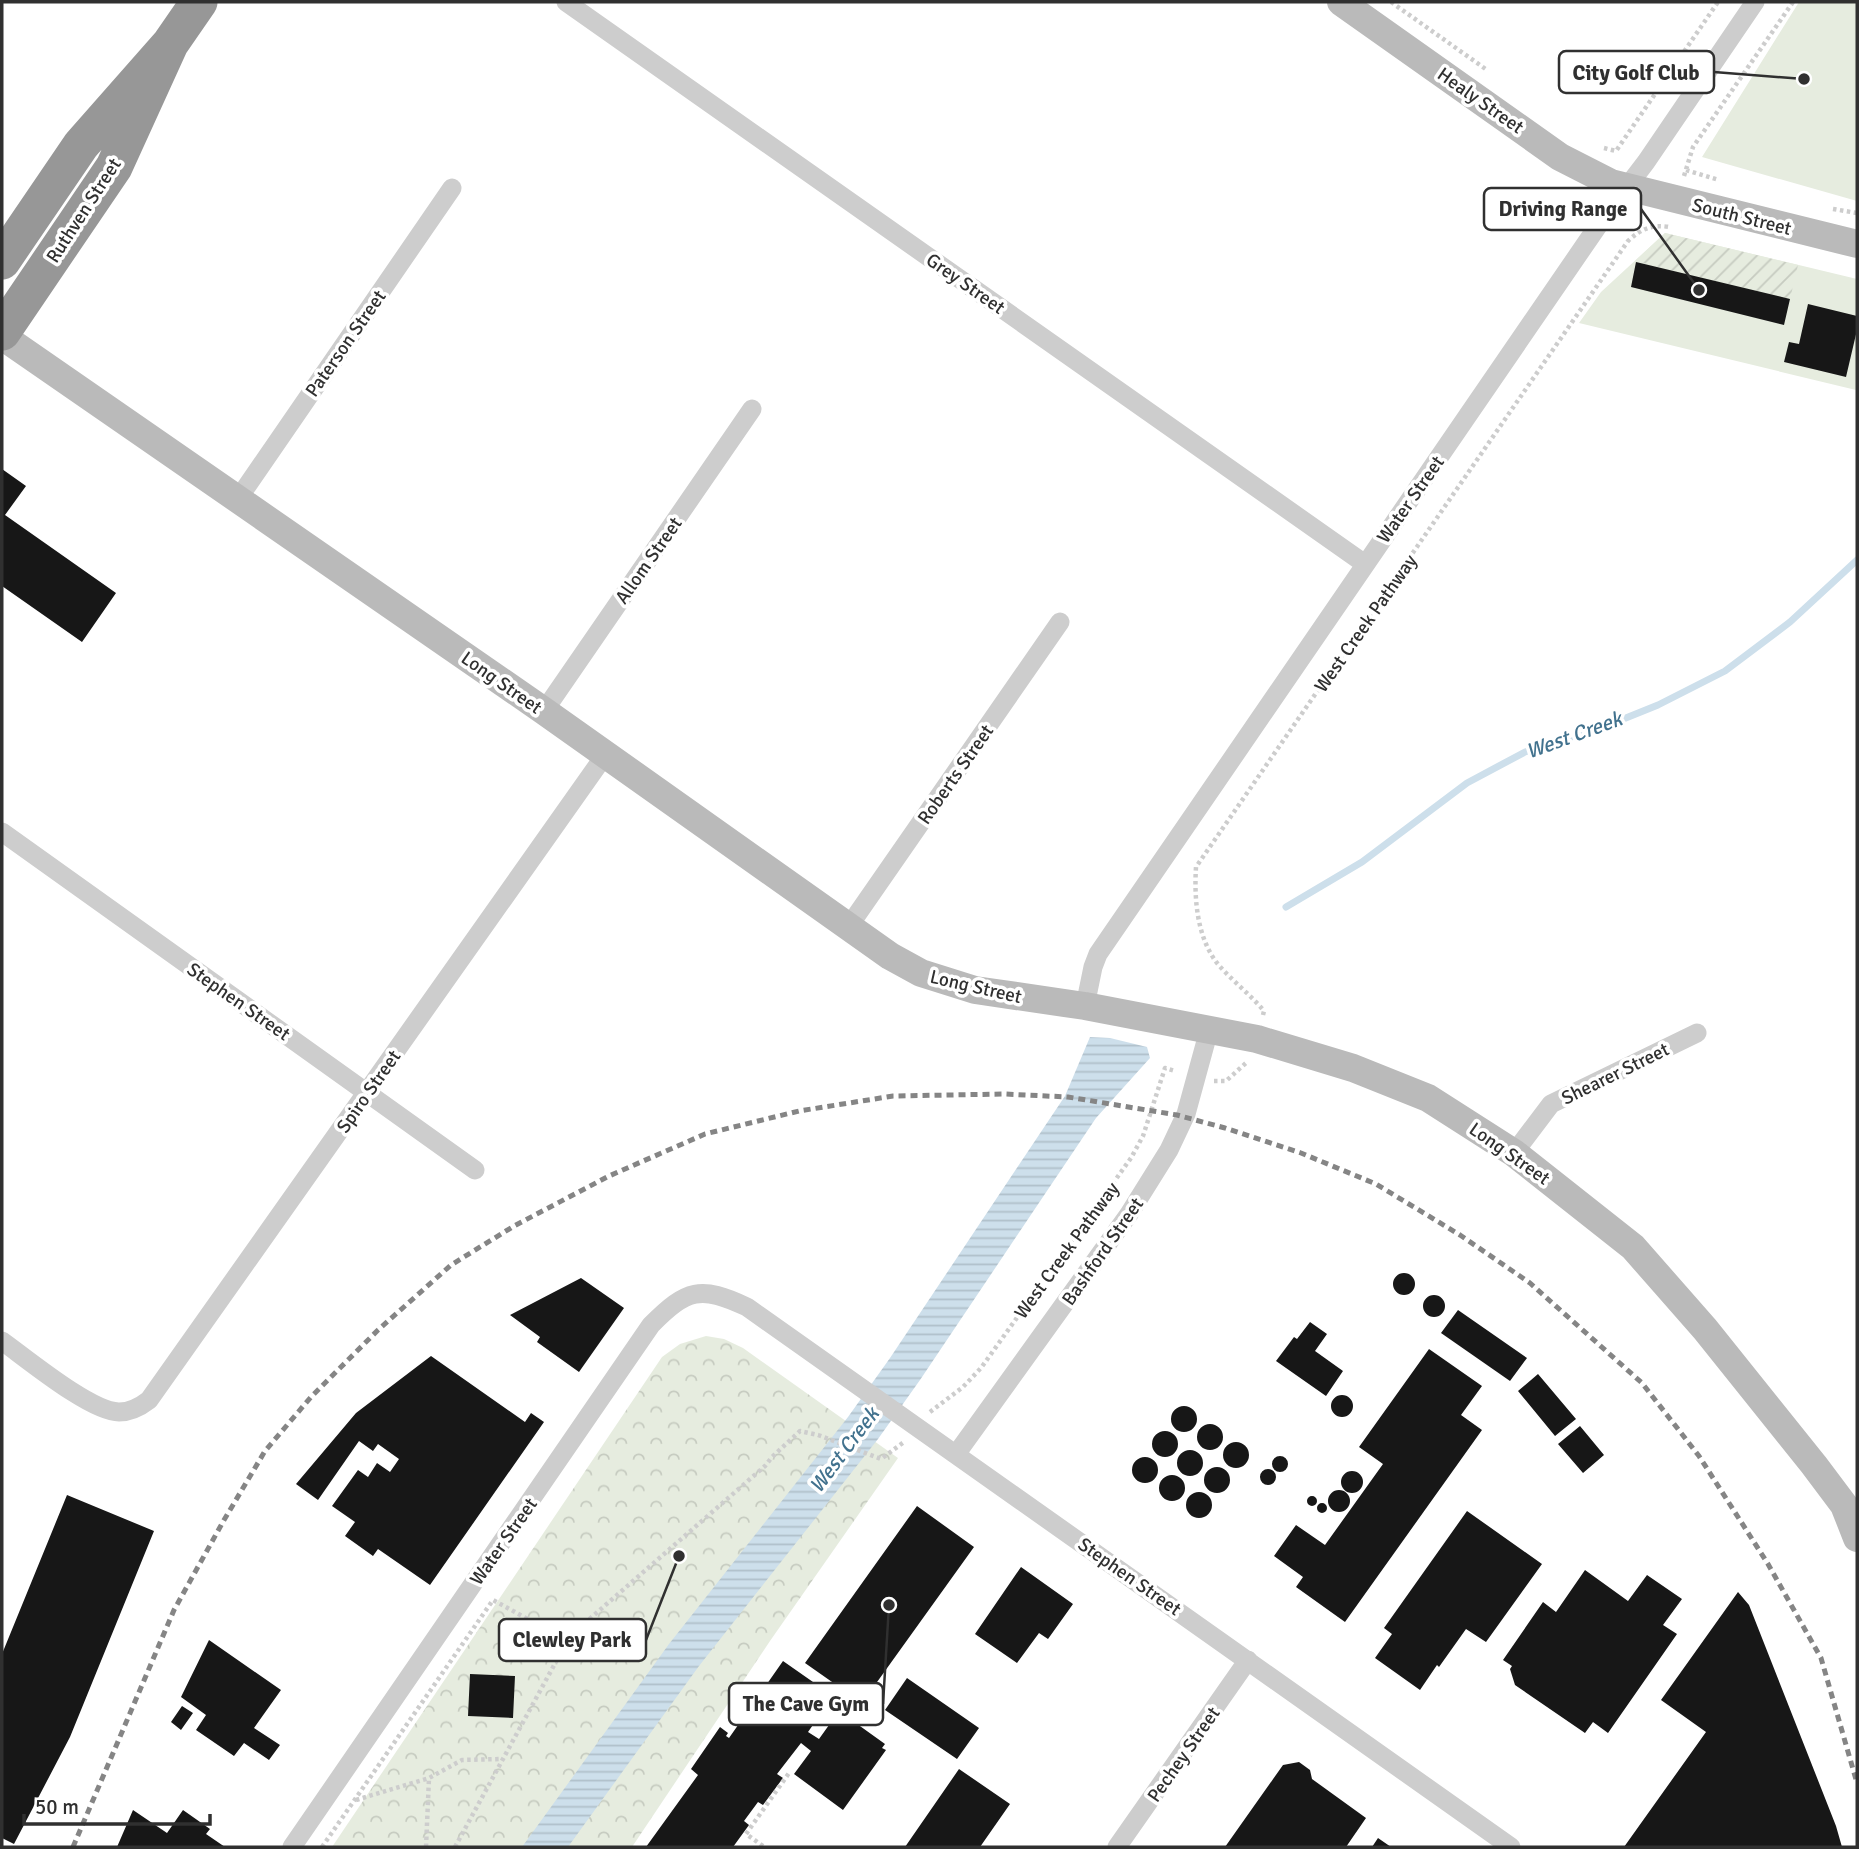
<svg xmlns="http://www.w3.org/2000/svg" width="1859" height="1849" viewBox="0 0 1859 1849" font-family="Signika,sans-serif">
<defs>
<pattern id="park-crowns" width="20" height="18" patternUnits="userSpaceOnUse" patternTransform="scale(1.75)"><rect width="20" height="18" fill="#e6ecdf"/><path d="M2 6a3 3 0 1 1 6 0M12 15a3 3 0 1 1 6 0" fill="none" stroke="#c6cbc0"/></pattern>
<pattern id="garden-furrows" width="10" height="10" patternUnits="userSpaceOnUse" patternTransform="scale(1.75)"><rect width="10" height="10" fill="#e6ecdf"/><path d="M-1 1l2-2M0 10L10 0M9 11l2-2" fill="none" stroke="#c6cbc0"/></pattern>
<pattern id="water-rules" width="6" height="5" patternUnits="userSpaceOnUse" patternTransform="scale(1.75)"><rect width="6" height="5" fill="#cddfeb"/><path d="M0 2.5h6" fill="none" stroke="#b0c0ca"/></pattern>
</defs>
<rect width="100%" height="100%" fill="#fff"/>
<path fill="#e6ecdf" d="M1799 2H1857V201L1702 157Z
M1665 233 1857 279 1856 390 1579 323 1601 292Z"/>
<path fill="url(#park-crowns)" d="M706 1336 724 1339 743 1348 898 1458 770 1641 632 1847H332L662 1357 680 1344Z"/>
<path fill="url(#garden-furrows)" d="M1665 233 1798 265 1790 299 1635 261Z"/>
<path fill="url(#water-rules)" d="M1090 1037 1110 1038 1147 1047 1150 1058 1096 1118 920 1380 878 1439 699 1666 568 1847H522L669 1644 848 1417 890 1358 1065 1096Z"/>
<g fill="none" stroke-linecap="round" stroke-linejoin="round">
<path stroke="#cddfeb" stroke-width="7" d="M1286 907 1362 862 1467 783 1525 752 1606 726 1658 705 1725 671 1790 622 1857 560"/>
</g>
<path fill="#171717" d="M1636 262 1790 299 1784 325 1631 287Z
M1808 304 1857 316V330L1846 377 1784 362 1789 342 1799 344Z
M2 469 26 486 5 515 116 593 82 642 2 586Z
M1393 1284a11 11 0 1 1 22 0a11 11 0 1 1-22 0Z
M581 1278 624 1308 579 1372 537 1342 540 1337 510 1315Z
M1423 1306a11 11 0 1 1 22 0a11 11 0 1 1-22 0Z
M1458 1310 1527 1358 1510 1381 1441 1333Z
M1310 1322 1327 1334 1315 1351 1343 1371 1326 1396 1276 1361 1294 1337 1297 1339Z
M1429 1349 1482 1386 1461 1415 1482 1430 1345 1622 1296 1587 1303 1577 1274 1556 1296 1525 1325 1545 1383 1464 1359 1447Z
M431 1356 525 1422 531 1413 544 1422 430 1585 378 1549 373 1556 345 1536 355 1522 332 1506 358 1470 368 1477 377 1463 390 1472 399 1459 378 1444 373 1451 359 1441 318 1500 296 1484 356 1413Z
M1538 1374 1576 1419 1555 1436 1518 1391Z
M1331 1406a11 11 0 1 1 22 0a11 11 0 1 1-22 0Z
M1171 1419a13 13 0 1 1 26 0a13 13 0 1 1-26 0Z
M1197 1437a13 13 0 1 1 26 0a13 13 0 1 1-26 0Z
M1580 1426 1604 1455 1583 1473 1558 1444Z
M1152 1444a13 13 0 1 1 26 0a13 13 0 1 1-26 0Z
M1223 1455a13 13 0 1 1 26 0a13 13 0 1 1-26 0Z
M1177 1463a13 13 0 1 1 26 0a13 13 0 1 1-26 0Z
M1272 1464a8 8 0 1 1 16 0a8 8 0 1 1-16 0Z
M1132 1470a13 13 0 1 1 26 0a13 13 0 1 1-26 0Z
M1204 1480a13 13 0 1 1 26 0a13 13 0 1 1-26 0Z
M1260 1477a8 8 0 1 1 16 0a8 8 0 1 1-16 0Z
M1341 1482a11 11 0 1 1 22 0a11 11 0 1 1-22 0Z
M1159 1488a13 13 0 1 1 26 0a13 13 0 1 1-26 0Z
M1328 1501a11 11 0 1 1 22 0a11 11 0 1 1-22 0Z
M1186 1505a13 13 0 1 1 26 0a13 13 0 1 1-26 0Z
M67 1495 154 1531 70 1737 14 1844 2 1838V1654Z
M1307 1501a5 5 0 1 1 10 0a5 5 0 1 1-10 0Z
M1317 1508a5 5 0 1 1 10 0a5 5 0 1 1-10 0Z
M917 1506 974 1547 862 1703 805 1663Z
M1467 1511 1542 1564 1486 1642 1466 1629 1439 1667 1437 1665 1420 1690 1375 1658 1392 1634 1384 1628Z
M1021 1567 1073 1604 1048 1639 1039 1633 1017 1663 975 1634Z
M1585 1570 1628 1601 1647 1575 1682 1599 1663 1625 1677 1634 1608 1733 1593 1722 1585 1733 1515 1685 1510 1669 1512 1666 1503 1660 1543 1602 1556 1612Z
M1738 1592 1749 1605 1836 1826 1842 1847H1624L1706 1732 1661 1700Z
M209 1640 281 1690 254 1728 280 1745 269 1760 244 1743 234 1756 196 1730 206 1715 181 1697Z
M783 1661 833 1696 808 1732 819 1739 839 1711 885 1744 882 1748 886 1750 843 1810 794 1774 811 1751 801 1743 777 1774 783 1778 763 1805 758 1802 744 1821 749 1825 733 1847H646L698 1775 691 1769 720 1727 728 1733 726 1736 729 1738Z
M470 1674 515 1676 513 1718 468 1716Z
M907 1678 979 1728 957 1759 885 1710Z
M182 1706 193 1713 181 1730 171 1722Z
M1299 1762 1310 1770 1312 1779 1366 1818 1346 1847H1225L1283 1765Z
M959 1769 1010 1804 980 1847H905Z
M133 1810 167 1833 183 1810 210 1829 206 1834 225 1847H117Z
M1378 1838 1391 1847H1372Z"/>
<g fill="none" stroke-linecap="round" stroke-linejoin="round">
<path stroke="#cdcdcd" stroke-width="4.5" stroke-dasharray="3.5 3.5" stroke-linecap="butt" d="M1391 2 1487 70
M1604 148 1616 151 1718 2
M1686 170 1719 180
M1684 176 1693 147 1793 2
M1833 209 1857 213
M1263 1015 1264 1011C1250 994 1231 980 1217 963 1197 937 1194 899 1196 867L1628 241C1641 229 1652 224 1669 227
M1214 1081H1226L1247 1062
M930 1412 963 1387 981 1368 1131 1158 1143 1136 1165 1068 1175 1071
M356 1800 429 1778 462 1760 501 1759
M763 1846 746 1834 789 1773
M322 1847 493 1600 566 1640
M426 1847 429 1778
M455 1847 570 1636 765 1466 772 1457 800 1431 818 1435 881 1459 904 1442"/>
<path stroke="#cdcdcd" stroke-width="19" d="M566 2 1365 564
M238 499 452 188
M544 711 752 409
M2 832 475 1170
M849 926 1060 622
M1085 1006 1093 967 1098 954 1604 217 1646 162 1755 2
M1514 1153 1551 1104 1697 1033
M2 1341C27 1359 91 1412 119 1412 131 1412 140 1407 149 1400L605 755
M957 1453 1129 1214 1169 1150 1186 1114 1209 1030
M292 1847 651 1325C687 1289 700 1285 747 1307L1511 1847
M1117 1847 1248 1660"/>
<path stroke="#bababa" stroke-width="28" d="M1341 2 1560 157 1611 183 1857 244
M2 336 544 711 890 956 921 973 975 990 1085 1006 1257 1039 1353 1068 1428 1098 1514 1153 1633 1247 1705 1329 1814 1465 1844 1505 1857 1538"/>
<path stroke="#979797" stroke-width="37" d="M2 261 81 145 170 44 199 2
M2 332 114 167 170 44"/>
<path stroke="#858585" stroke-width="5" stroke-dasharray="7 5" stroke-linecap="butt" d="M73 1847 174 1610 224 1520 265 1451 311 1397 378 1330 451 1265 514 1226 609 1176 705 1134 799 1111 893 1096 1004 1094 1068 1097 1177 1115 1225 1128 1301 1153 1376 1184 1460 1235 1530 1283 1642 1383 1699 1456 1768 1564 1821 1658 1857 1783"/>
</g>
<g text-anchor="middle" stroke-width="7" stroke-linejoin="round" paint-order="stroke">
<g font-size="19" fill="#303030" stroke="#fff">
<text transform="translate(1481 100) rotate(35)" y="7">Healy Street</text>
<text transform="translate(83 210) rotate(-57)" y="7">Ruthven Street</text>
<text transform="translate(1742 216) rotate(14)" y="7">South Street</text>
<text transform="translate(966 283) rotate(35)" y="7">Grey Street</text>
<text transform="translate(345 343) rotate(-55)" y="7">Paterson Street</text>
<text transform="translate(1410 499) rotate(-55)" y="7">Water Street</text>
<text transform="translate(648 560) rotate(-55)" y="7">Allom Street</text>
<text transform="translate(1365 623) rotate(-55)" y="7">West Creek Pathway</text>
<text transform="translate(502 682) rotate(35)" y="7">Long Street</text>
<text transform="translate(955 774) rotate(-55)" y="7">Roberts Street</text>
<text transform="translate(976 986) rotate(13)" y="7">Long Street</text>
<text transform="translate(239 1001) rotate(35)" y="7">Stephen Street</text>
<text transform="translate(1615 1073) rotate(-26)" y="7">Shearer Street</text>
<text transform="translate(368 1091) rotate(-55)" y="7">Spiro Street</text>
<text transform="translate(1510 1153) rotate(35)" y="7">Long Street</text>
<text transform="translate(1066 1250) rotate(-54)" y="7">West Creek Pathway</text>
<text transform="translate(1102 1251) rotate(-55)" y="7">Bashford Street</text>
<text transform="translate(503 1541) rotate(-55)" y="7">Water Street</text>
<text transform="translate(1130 1576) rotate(35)" y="7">Stephen Street</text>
<text transform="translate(1183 1754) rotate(-55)" y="7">Pechey Street</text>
</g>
<g font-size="21" font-style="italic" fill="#42728e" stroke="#fff">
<text transform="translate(1574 735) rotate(-20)" y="7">West Creek</text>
<text transform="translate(844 1450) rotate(-53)" y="7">West Creek</text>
</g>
</g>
<path fill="none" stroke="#303030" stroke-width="2.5" d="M1804 79L1714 72M1699 290L1641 209M679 1556L646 1640M889 1605L883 1704"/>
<g fill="#303030" stroke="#fff" stroke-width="2.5">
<circle cx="1804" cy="79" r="7"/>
<circle cx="1699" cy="290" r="7"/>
<circle cx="679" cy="1556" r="7"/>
<circle cx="889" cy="1605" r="7"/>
</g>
<g fill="#fff" stroke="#303030" stroke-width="2.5">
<rect x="1559" y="51" width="155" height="42" rx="7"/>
<rect x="1484" y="188" width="157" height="42" rx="7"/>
<rect x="499" y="1619" width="147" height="42" rx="7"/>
<rect x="729" y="1683" width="154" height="42" rx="7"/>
</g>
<g font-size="21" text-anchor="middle" font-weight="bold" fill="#303030">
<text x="1636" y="80">City Golf Club</text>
<text x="1563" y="216">Driving Range</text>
<text x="572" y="1647">Clewley Park</text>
<text x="806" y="1711">The Cave Gym</text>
</g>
<rect width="1859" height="1849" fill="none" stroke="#303030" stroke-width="7"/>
<path d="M24 1814v10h186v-10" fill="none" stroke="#303030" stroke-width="3.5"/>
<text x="35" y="1814" font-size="21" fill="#303030" stroke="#ffffff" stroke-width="5" paint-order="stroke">50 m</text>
</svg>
